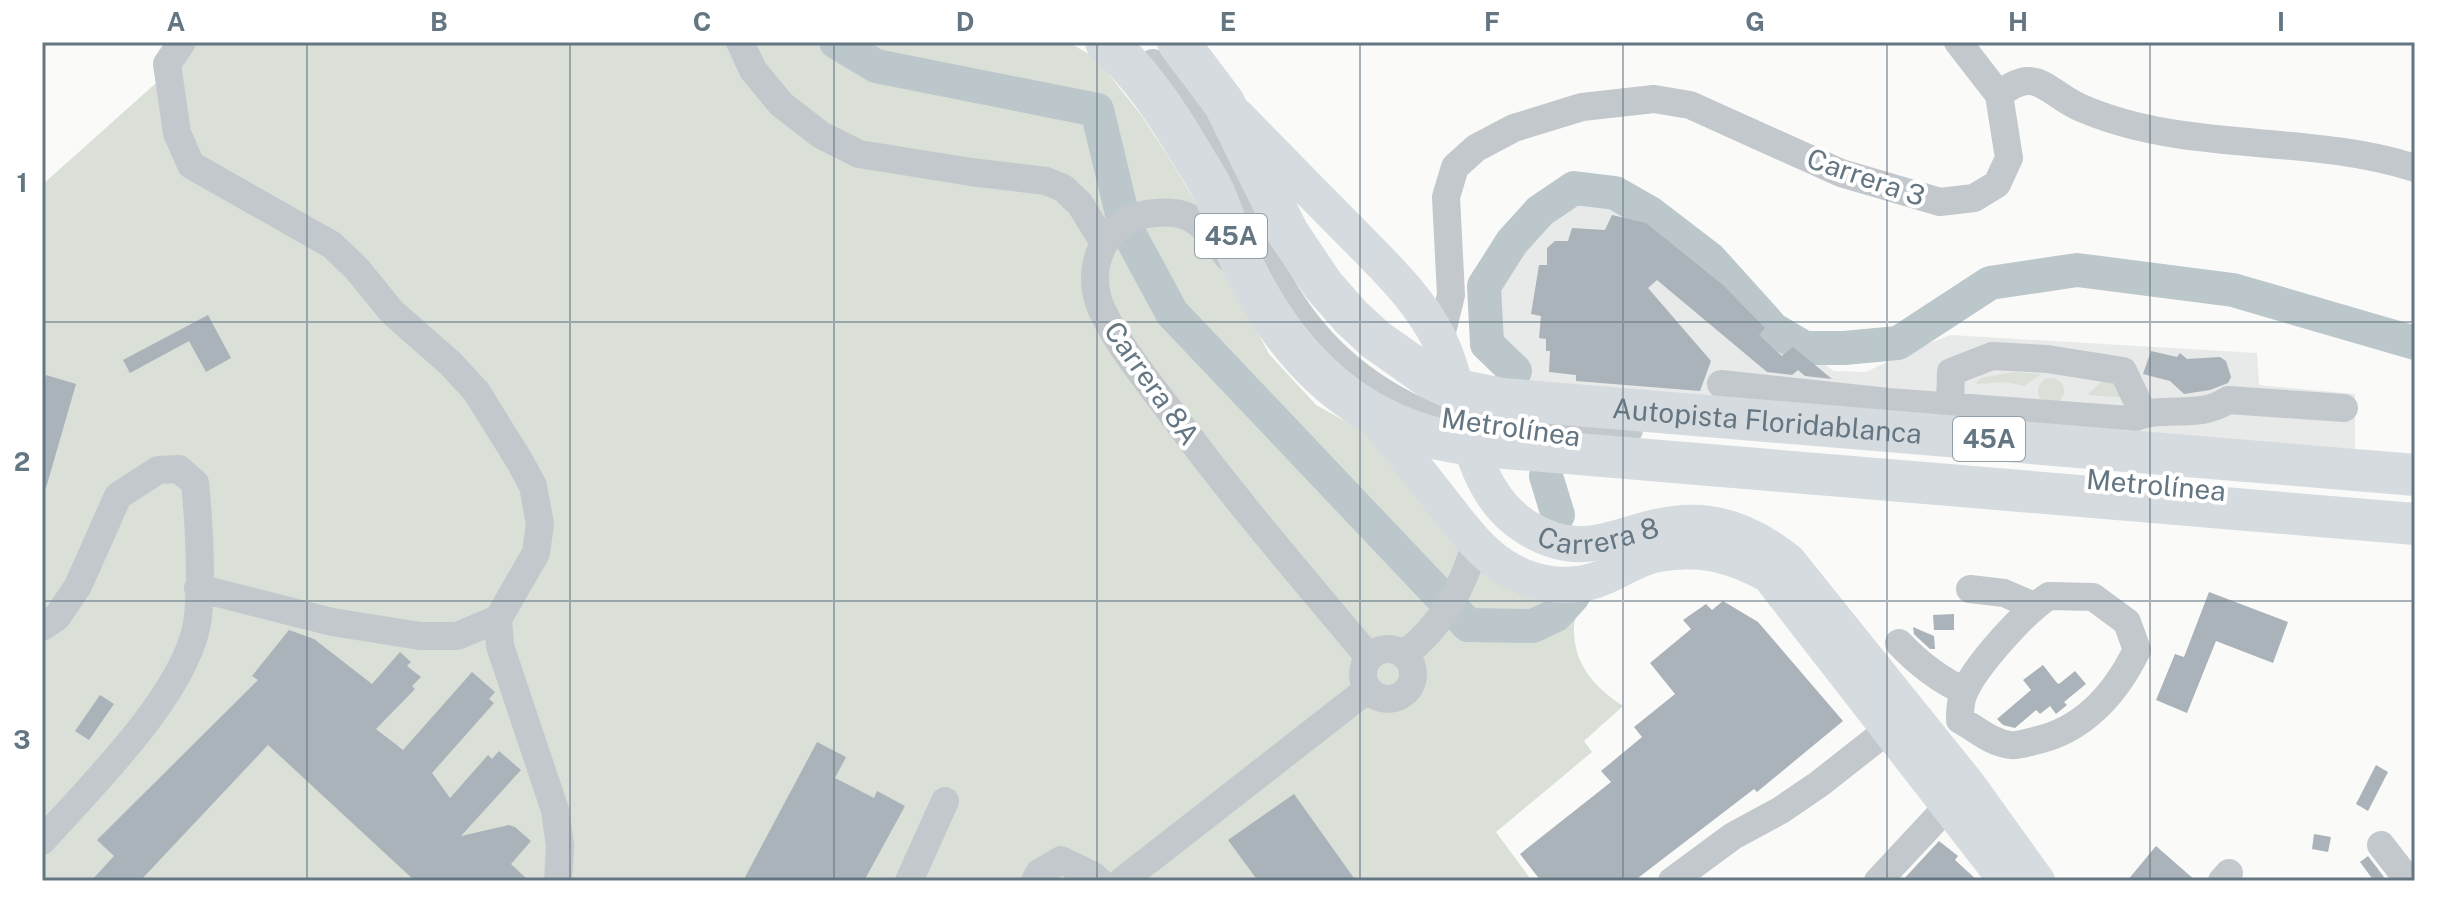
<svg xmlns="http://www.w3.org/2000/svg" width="2457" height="923" viewBox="0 0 2457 923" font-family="'Public Sans',sans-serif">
<rect width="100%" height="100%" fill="#fafaf8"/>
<path fill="#e8e9e9" d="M1574 188 1615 193 1650 213 1710 259 1773 329 1834 371 1866 372 1916 348 1951 335 2257 353 2259 385 2355 394V460L1520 389 1515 371 1487 344 1484 286 1512 242 1540 211Z"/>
<path fill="#dadfd7" d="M193 42H1068L1096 58 1141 115 1166 153 1196 203 1222 263 1269 354 1316 405 1374 437 1491 577 1513 592 1544 597 1582 596C1580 606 1574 618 1574 628 1573 664 1595 688 1623 706L1584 741 1592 752 1496 832 1532 881H42V185L175 66Z
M2013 372 2041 374 2024 386 2006 382 1975 384 1981 378Z
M2038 391a13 13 0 1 1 26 0a13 13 0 1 1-26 0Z
M2104 380 2124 383 2130 398 2087 395Z"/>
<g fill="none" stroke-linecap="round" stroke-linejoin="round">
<path stroke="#bbc7cb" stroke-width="34" d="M836 42 876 66 1097 110 1125 226 1172 313 1468 625 1533 626 1556 615 1573 596
M1515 371 1487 344 1484 286 1512 242 1540 211 1574 188 1615 193 1650 213 1710 259 1773 329 1805 348H1844L1898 343 1990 283 2077 270 2233 290 2415 343
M1546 476 1558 515"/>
</g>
<path fill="#aab3b9" d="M1612 215 1646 223 1723 285 1765 328 1759 335 1782 356 1793 347 1832 379 1805 376 1798 370 1792 375 1767 372 1657 280 1648 288 1711 361 1700 391 1576 381V375L1549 372 1550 351H1546V339L1539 338 1541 316 1531 314 1539 265H1547V248L1555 241H1568L1572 228 1605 230Z
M208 315 231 358 206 372 189 341 130 373 123 360Z
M2151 351 2177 357 2180 353 2187 359 2220 357 2226 361 2231 377 2228 383 2210 390 2184 394 2170 381 2143 374Z
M46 375 76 384 46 488 42 487V392Z
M2209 592 2288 622 2273 663 2216 641 2187 713 2156 700 2175 654 2184 657Z
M1723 601 1758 622 1843 721 1757 792 1754 789 1634 881H1541L1520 854 1611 782 1601 771 1642 737 1634 727 1675 694 1650 663 1691 629 1683 620 1706 604 1712 610Z
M1954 614V630H1934L1933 615Z
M1913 627 1934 636 1935 649H1930L1918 638 1914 634Z
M289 630 314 639 372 684 400 652 411 662 407 666 421 677 412 686 415 689 376 729 403 750 472 672 495 692 489 699 494 703 432 773 450 798 488 755 492 759 499 751 521 770 461 836 509 825 515 827 531 841 511 864 529 881H415L268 745 140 881H91L114 856 97 840 258 680 252 676Z
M2043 665 2057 683 2059 684 2075 671 2086 684 2064 702 2067 705 2056 714 2050 706 2040 714 2036 710 2015 728 2003 725 1997 719 2031 690 2023 680Z
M100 695 114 704 89 740 75 731Z
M817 742 846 757 835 778 874 798 877 791 905 806 864 881H743Z
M2376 765 2388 772 2368 811 2356 804Z
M1294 794 1356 881H1258L1228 840Z
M2314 834 2331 837 2328 852 2312 849Z
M1939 841 1958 856 1955 860 1978 881H1902Z
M2156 846 2196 881H2127Z
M2368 856 2384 877 2378 881H2374L2360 862Z"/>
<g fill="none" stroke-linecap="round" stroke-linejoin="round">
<path stroke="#c3c8cc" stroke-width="28" d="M182 42 167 64 177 133 191 165 332 245 357 269 392 312 450 363 476 391 519 460 533 486 540 524 536 553 498 619 457 636H420L332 622 198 588
M740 42 753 70 781 104 821 135 859 154 971 172 1046 181 1063 188 1080 204 1104 243
M1958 42 1999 95
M1153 63C1182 96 1212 133 1231 172 1247 203 1257 237 1272 268 1307 339 1362 389 1435 418
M1229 258C1216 242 1206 224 1186 216 1176 212 1167 212 1156 213 1106 215 1082 267 1102 310 1119 347 1146 379 1170 411 1232 496 1301 576 1369 657
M1440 340 1451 295 1446 197 1455 167 1476 148 1514 128 1582 107 1654 99 1690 105 1841 173 1940 202 1974 198 1997 184 2009 158 1999 95C2036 64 2046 92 2079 107 2185 154 2306 133 2415 168
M1721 384 1888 402 2129 420C2160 403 2197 421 2228 400L2344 408
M1950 406 1951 372 1992 356 2047 359 2123 371 2143 413
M1515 419 1629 430
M1970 589 2004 593 2034 606
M2049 596 2093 597 2127 622 2137 650C2116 693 2083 731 2034 741 2026 743 2017 746 2010 745 1990 742 1977 729 1960 720 1960 711 1960 703 1963 695 1974 667 2024 612 2049 596Z
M498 619 500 646 555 810 560 846 558 881
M42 627 57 617 78 586 118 496 158 470 179 469 195 483C199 524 202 576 198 617 190 690 90 787 42 841
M1899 643C1919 664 1938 679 1964 691
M1363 674a25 25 0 1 1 50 0a25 25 0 1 1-50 0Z
M1404 655C1442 625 1463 588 1476 542
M2381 845 2409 881
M909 881 945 801
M1035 881 1039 873 1061 860 1092 875 1099 881
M1122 881 1368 689
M1672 881 1733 836 1781 810 1819 784 1903 718
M1878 881 1962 791
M2222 881 2229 873"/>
<g stroke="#d6dbdf" stroke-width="36">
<path id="s1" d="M1237 116C1275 155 1313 194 1351 232 1384 266 1418 297 1439 339 1468 399 1463 488 1526 527 1587 566 1623 527 1683 523 1723 520 1758 537 1788 561L1968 785 2037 881"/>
<path d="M1372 413C1395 442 1418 471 1440 499 1459 523 1478 550 1503 566 1530 584 1565 590 1596 580 1617 573 1636 558 1658 554 1699 546 1733 555 1769 575L2007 881"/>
</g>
<g stroke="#d6dbdf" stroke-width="42">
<path d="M1106 42C1142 74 1167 113 1191 153 1199 167 1209 181 1215 195 1223 214 1229 234 1237 252 1277 342 1340 415 1439 439 1461 444 1483 446 1506 448L2415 524"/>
<path id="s2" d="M1178 42 1224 103 1288 233 1323 285 1351 317 1376 340 1430 378 1453 389 1503 399 2415 475"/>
</g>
</g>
<path fill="none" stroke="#657683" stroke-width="2" stroke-opacity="0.55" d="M307 42V881M570 42V881M834 42V881M1097 42V881M1360 42V881M1623 42V881M1887 42V881M2150 42V881M42 322H2415M42 601H2415"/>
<g text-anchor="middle" stroke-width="8" stroke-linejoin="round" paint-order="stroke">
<g fill="#fff" stroke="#939fa8" stroke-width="2">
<rect x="1195" y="214" width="72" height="44" rx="6"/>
<rect x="1953" y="417" width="72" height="44" rx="6"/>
</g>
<g font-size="26" font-weight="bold" fill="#657683">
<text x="1231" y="245">45A</text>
<text x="1989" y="448">45A</text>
</g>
<g font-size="28" fill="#657683" stroke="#fff">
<text transform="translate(1866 177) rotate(19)" y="10">Carrera 3</text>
<text transform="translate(1152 383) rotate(55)" y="10">Carrera 8A</text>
<text dy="10" stroke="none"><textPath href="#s2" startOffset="768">Autopista Floridablanca</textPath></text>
<text transform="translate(1511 427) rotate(8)" y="10">Metrolínea</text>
<text transform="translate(2156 485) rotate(5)" y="10">Metrolínea</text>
<text dy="10" stroke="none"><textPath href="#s1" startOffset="590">Carrera 8</textPath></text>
</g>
</g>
<rect width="2457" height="923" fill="none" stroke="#ffffff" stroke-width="88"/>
<rect x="44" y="44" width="2369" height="835" fill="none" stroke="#657683" stroke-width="3"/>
<g font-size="26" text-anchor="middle" font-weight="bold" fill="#657683">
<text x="176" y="31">A</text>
<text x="439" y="31">B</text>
<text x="702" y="31">C</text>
<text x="965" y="31">D</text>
<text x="1228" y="31">E</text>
<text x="1492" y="31">F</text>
<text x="1755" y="31">G</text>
<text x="2018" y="31">H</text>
<text x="2281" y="31">I</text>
<text x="22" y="192">1</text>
<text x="22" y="471">2</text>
<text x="22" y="749">3</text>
</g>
</svg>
